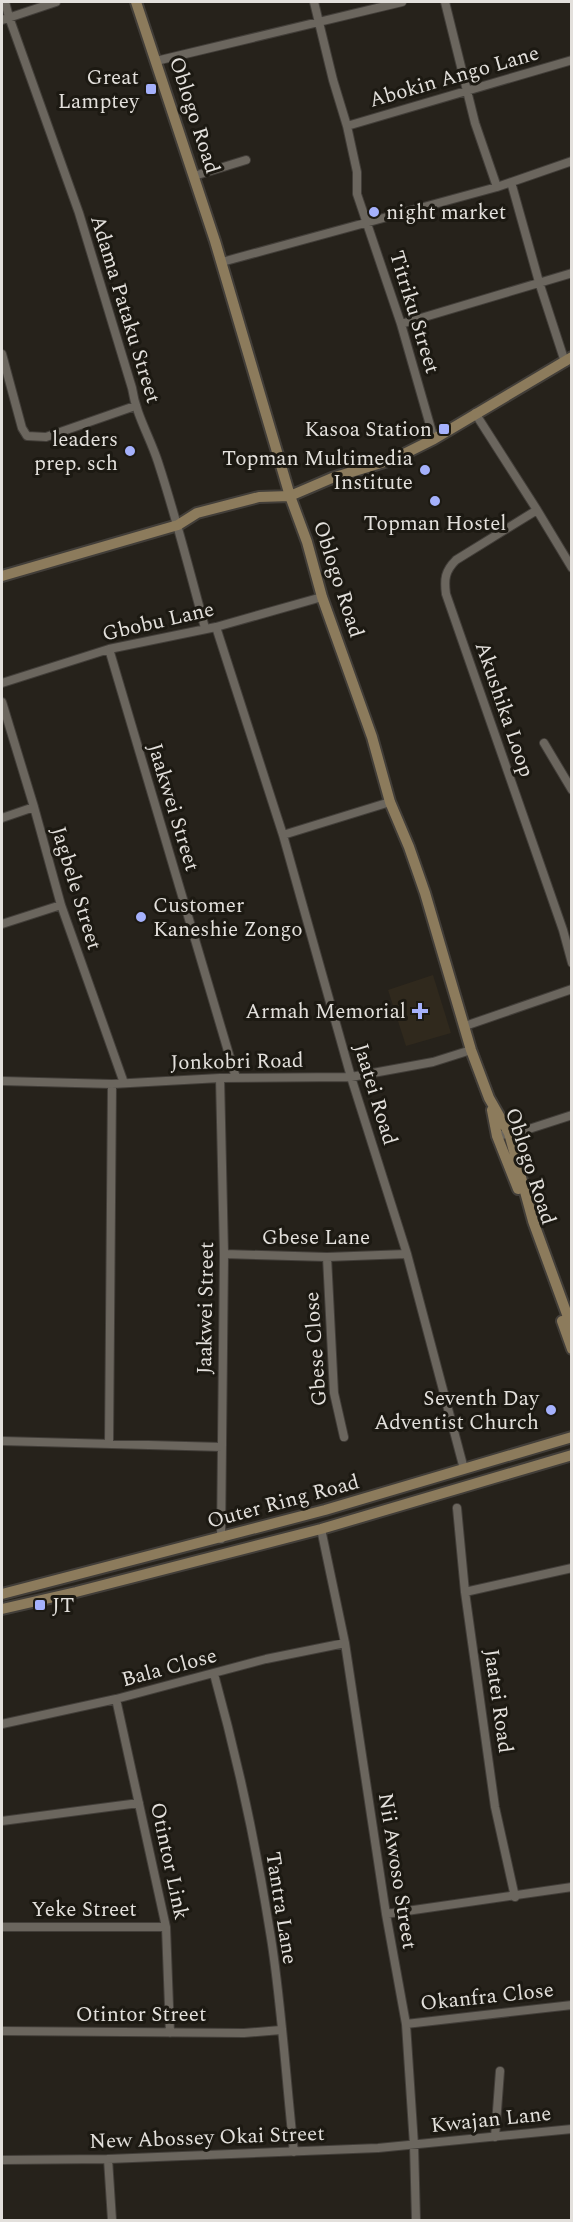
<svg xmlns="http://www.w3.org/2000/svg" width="573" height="2222" viewBox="0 0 573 2222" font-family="Spectral,serif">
<rect width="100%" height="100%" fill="#26221b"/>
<path fill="#30291d" d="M433 975 451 1033 406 1046 388 990Z"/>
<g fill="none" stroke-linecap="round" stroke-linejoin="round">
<g stroke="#423e39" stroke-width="10">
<path id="minor" d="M5 2 9 17 79 213 132 388C136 415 150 437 158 462 176 517 190 572 205 628
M314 2 333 80 347 126 357 172V194L401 324 434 439
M445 2 475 123 497 187
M2 20 56 2
M156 61 402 2
M347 126 572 60
M194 176 246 160
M511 182 539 282 565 362
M222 262 497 187 572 161
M401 324 572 273
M2 354 22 428 27 436 46 437 135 406
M475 413 537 510 572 568
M537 510 456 560C445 571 444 579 446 594L563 930 572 963
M216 627 283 835 351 1077 407 1254 464 1469
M109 649 236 1078
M2 683 109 649 216 627 322 597
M2 702 34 807 61 905 124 1083
M544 743 572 790
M2 818 34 807
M283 835 390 802
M2 924 61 905
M465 1026 572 989
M220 1078 224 1254 221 1539
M2 1081 112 1084 220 1078 351 1077 433 1062 471 1050
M497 1136 529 1129 572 1115
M224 1254 327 1257 407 1254
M327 1257 334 1393 344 1437
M2 1441 222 1447
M109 1444 112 1084
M457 1508 465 1592 495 1807 515 1897
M321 1529 345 1643 386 1914 406 2024 414 2145 416 2220
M465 1592 572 1568
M214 1674C238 1761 257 1849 271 1938 282 2008 286 2081 294 2152
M116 1699 166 1927 170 2033
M2 1724 116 1699 266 1659 345 1643
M2 1821 139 1803
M386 1914 572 1887
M2 1927H166
M406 2024 572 2005
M2 2031 244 2033 281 2030
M495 2137 500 2071
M108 2159 112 2220
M2 2160 108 2159 378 2148 572 2129"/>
</g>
<g stroke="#423e39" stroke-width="14">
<path id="secondary" d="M136 2 215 241 290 496 307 542 322 597 372 737 390 802 409 847 425 893 471 1050 489 1098 509 1133 533 1221 572 1328
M2 576 178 525 197 513 259 497 290 496 332 478 394 459 434 439 572 357
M492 1110 497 1136 518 1189
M562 1321 572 1349
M2 1594 325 1510 572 1437
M2 1609 76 1592 321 1529 572 1455"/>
</g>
<use href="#minor" stroke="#6b665e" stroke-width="8"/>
<use href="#secondary" stroke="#8c7b5c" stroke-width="10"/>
</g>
<g fill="#a5b1fc" stroke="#1c1912" stroke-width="2">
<rect x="145" y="83" width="12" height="12" rx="3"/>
<circle cx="374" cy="212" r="6"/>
<rect x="438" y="423" width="12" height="12" rx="3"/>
<circle cx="130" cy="451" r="6"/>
<circle cx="425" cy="470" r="6"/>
<circle cx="435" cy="501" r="6"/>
<circle cx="141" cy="917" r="6"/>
<path d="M417 1002h6v6h6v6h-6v6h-6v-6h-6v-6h6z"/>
<circle cx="551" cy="1410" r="6"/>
<rect x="34" y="1599" width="12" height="12" rx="3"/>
</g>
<g text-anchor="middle" stroke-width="6" stroke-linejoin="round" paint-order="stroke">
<g font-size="21" fill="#e3e0dc" stroke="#1c1912">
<text transform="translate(454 76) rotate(-16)" y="7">Abokin Ango Lane</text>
<text transform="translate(195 115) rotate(72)" y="7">Oblogo Road</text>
<text transform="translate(126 309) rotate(73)" y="7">Adama Pataku Street</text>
<text transform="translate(415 312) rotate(73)" y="7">Titriku Street</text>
<text transform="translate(339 579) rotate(72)" y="7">Oblogo Road</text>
<text transform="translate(158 621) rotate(-13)" y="7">Gbobu Lane</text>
<text transform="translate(505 709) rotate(71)" y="7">Akushika Loop</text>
<text transform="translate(174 807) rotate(73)" y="7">Jaakwei Street</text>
<text transform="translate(77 888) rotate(73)" y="7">Jagbele Street</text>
<text transform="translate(237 1061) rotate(-1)" y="7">Jonkobri Road</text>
<text transform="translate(376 1094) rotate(73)" y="7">Jaatei Road</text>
<text transform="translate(531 1166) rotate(72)" y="7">Oblogo Road</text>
<text x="316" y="1244">Gbese Lane</text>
<text transform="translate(205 1308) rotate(-89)" y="7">Jaakwei Street</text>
<text transform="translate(315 1349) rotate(-94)" y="7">Gbese Close</text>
<text transform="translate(283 1501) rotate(-15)" y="7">Outer Ring Road</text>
<text transform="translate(169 1667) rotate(-15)" y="7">Bala Close</text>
<text transform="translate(499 1701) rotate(82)" y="7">Jaatei Road</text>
<text transform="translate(170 1861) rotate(78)" y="7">Otintor Link</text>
<text transform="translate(398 1871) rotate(81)" y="7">Nii Awoso Street</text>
<text transform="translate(282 1908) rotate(81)" y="7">Tantra Lane</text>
<text x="84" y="1916">Yeke Street</text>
<text transform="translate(487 1996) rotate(-6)" y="7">Okanfra Close</text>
<text x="141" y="2021">Otintor Street</text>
<text transform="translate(491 2119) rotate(-6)" y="7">Kwajan Lane</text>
<text transform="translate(207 2137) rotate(-2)" y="7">New Abossey Okai Street</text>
</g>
<g font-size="21" fill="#e3e0dc" stroke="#1c1912" text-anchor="end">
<text x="139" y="84">Great<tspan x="139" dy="24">Lamptey</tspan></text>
<text x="386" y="219" text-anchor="start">night market</text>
<text x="432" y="436">Kasoa Station</text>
<text x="118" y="446">leaders<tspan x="118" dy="24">prep. sch</tspan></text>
<text x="413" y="465">Topman Multimedia<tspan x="413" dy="24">Institute</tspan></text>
<text x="435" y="530" text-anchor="middle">Topman Hostel</text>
<text x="153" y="912" text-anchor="start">Customer<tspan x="153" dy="24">Kaneshie Zongo</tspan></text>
<text x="406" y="1018">Armah Memorial</text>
<text x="539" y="1405">Seventh Day<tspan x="539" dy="24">Adventist Church</tspan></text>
<text x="52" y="1612" text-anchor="start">JT</text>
</g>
</g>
<rect width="573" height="2222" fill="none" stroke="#e3e0dc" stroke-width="6"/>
</svg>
